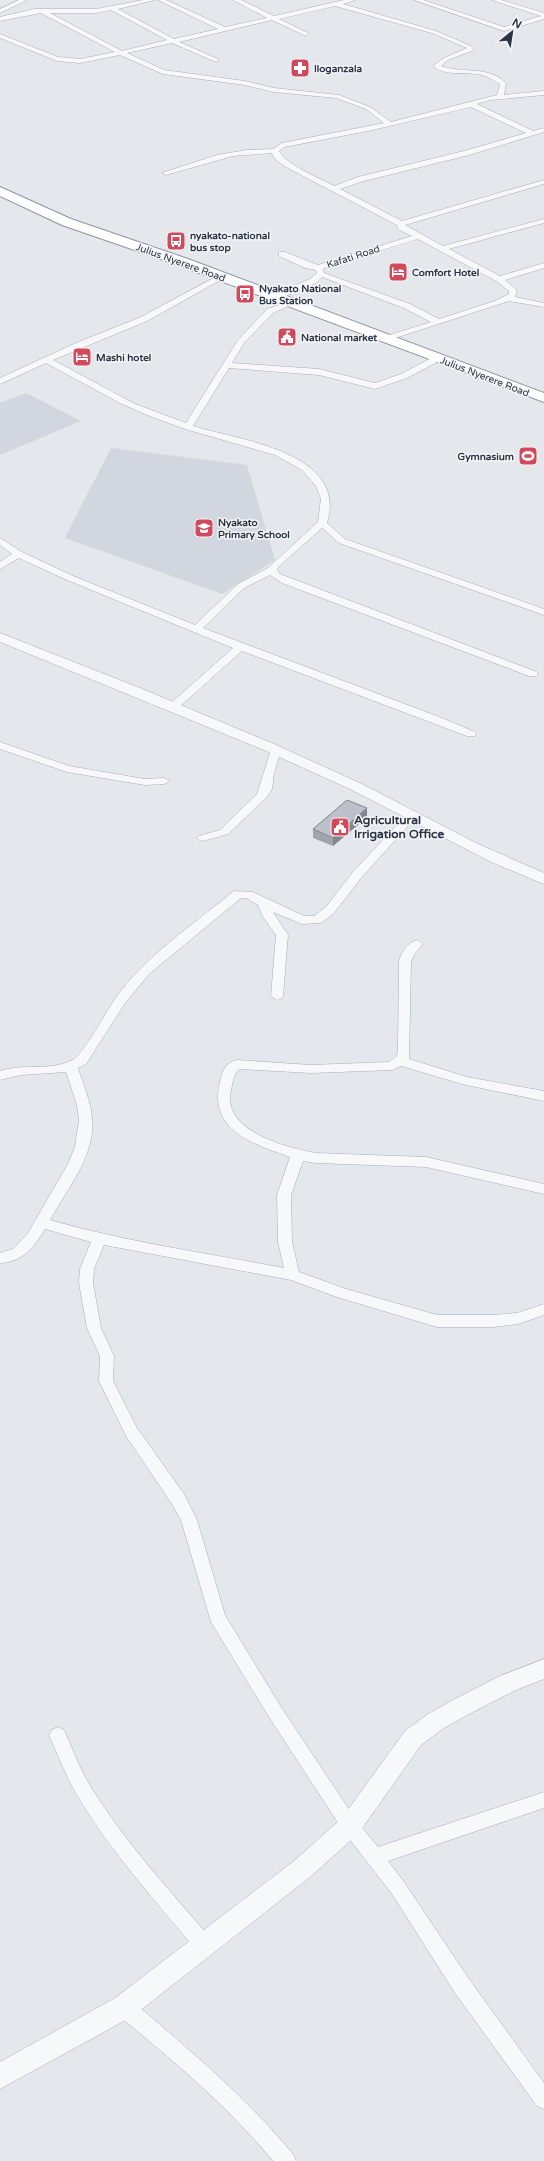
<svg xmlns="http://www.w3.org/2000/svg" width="544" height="2161" viewBox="0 0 544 2161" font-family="'Varela Round',sans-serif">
<rect width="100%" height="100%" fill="#e4e7ec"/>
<path fill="#d2d6de" d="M26 393 81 421 0 455V403Z
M111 448 247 465 275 560 222 594 65 538Z"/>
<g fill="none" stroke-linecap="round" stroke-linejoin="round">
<g stroke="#a9aeb7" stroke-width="1">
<path id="minor" d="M19 0H27L0 13V9Z
M143 0H155L118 9 174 39 218 29 158 0H166L225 27 267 18 233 0H241L274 16 344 0H355L343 4 436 31 471 46 474 50 448 60 441 66C463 74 488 65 506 83L504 95 544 91V95L490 100 477 104 533 131 544 128V132L469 155 364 181 340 189 402 221 544 180V184L405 225 443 246 544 219V223L449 249 500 276 544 263V268L505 280 517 290 515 297 544 303V307L509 301 386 341 382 339 383 337 431 322 404 308 322 277 316 283 279 299H273V295L310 279 317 273 316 270 305 268 279 256V252H285L318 265 412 236 398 229 397 225 286 167 275 159 272 153 233 156 166 175 162 173 217 155 247 150 273 149 282 143 384 123 366 109 336 98 274 92 245 85 163 74 120 55 80 63 57 61 0 38V34L58 57 80 59 115 52 41 13 0 21V17L34 9H96ZM335 6 432 33 467 48 444 58 433 66C445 76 462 72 476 74 485 75 492 79 500 84L497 95 391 122 370 107 339 95 274 88 245 81 164 70 127 53 172 43 216 62 219 60 218 59 179 42 272 20 306 36 309 34 308 33 279 19ZM111 10 167 40 122 51 50 13H96ZM471 107 526 133 464 151 358 177 334 186C320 178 286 165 279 151L284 147 368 131ZM418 239 496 281 509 291V294L495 301 439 319 410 304 324 273 323 269 326 267Z
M414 0H423L504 27 541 16 492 0H501L544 13V19L504 31Z
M221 274 225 276 224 278 147 321 53 360 135 404 186 423 238 340 267 309 291 301 295 303 273 313 244 343 232 363 319 369 375 383 401 374 435 356H441V360L407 378 375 389 319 375 229 368 193 426C238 440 349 452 327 523L345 539 544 609V615L339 543 322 528 278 567 277 570 280 574 537 672 538 674 537 676H529L282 583 270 575 244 588 203 628 442 718 475 732 476 734 475 736H467L242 651 178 708H170L169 706 170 704 233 648 67 580 19 558 0 569V562L12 554 0 545V538L22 552 73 576 195 625 238 584 268 568 318 522 321 499 316 486 302 470 275 455 185 429 147 415 120 403 46 363 0 384V378L76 343 141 317Z
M0 742 69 766 145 779 164 778 170 781 164 784 145 785 67 772 0 749Z
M276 747 281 750 274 773 272 789 266 798 228 834 203 841 199 840 197 838 199 836 220 830 257 794 271 750Z
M412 812 418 815 416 817 361 878 334 913 321 923 302 924 273 912 288 935 283 996 281 999 277 1000 271 996 276 935 263 917 258 905 246 898H241L149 974 125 1003 86 1064 78 1068C83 1085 91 1101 92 1119 96 1155 66 1190 50 1220 126 1242 206 1253 284 1268L278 1242 277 1195 290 1157C254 1144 208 1131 220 1082 222 1071 225 1063 237 1060L311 1065 389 1062 397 1056 398 1050 399 961C402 952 407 943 417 940L423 944 414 955 411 961 409 1059 467 1077 544 1091V1101L466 1085 401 1066 392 1070 311 1073 240 1069C233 1074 233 1082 231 1090 221 1131 287 1148 316 1153L426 1157 544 1184V1194L426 1167 316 1163 303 1161 291 1195 292 1242 299 1272 346 1289 437 1315H494L517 1313 544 1304V1315L518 1324 494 1327H437L337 1297 291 1280 104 1245 94 1269 93 1283 101 1328 114 1356 113 1381 137 1428 184 1494 197 1520 225 1615 281 1707 356 1820 378 1847 544 1792V1808L388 1861 404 1882 469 1979 544 2083V2109L537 2106 455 1993 392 1894 344 1832 269 1717 211 1622 181 1520 172 1504 126 1436 99 1381 100 1356 87 1328 79 1283 80 1269 91 1242 45 1229C34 1247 23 1262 0 1263V1253L13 1249 28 1233 68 1164 75 1147 79 1120 77 1105 66 1072 21 1075 0 1080V1071C24 1063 52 1072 74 1059 83 1054 107 1011 115 999 143 958 195 923 234 891L253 892 304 916H314L326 907 353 872 408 813Z
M58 1727 64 1730C71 1745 77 1762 85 1777 119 1836 167 1887 212 1940L214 1946 212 1952 205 1955 198 1952C155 1900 107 1848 73 1788 64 1771 57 1753 49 1735L52 1730Z
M124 1998 131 2000C189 2050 244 2095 293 2154L296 2161H273C227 2105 172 2060 117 2014L115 2007 117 2000Z"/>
</g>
<g stroke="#a9aeb7" stroke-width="1">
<path id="tertiary" d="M0 633 140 688 274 744 362 784 478 844 544 873V884L491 862 352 790 264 750 0 642Z
M544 1659V1679L516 1690 469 1714 444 1728 421 1745 358 1834 310 1877 133 2016 0 2089V2062L115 1998 294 1861 342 1818 405 1731 428 1714 453 1700 500 1676Z"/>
</g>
<g stroke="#8b94a3" stroke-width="2">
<path id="trunk" d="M0 187 71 219 188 259 544 393V402L178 265 62 225 0 196Z"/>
</g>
<use href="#minor" fill="#f7f8fa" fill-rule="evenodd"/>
<use href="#tertiary" fill="#f7f8fa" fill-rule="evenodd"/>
<use href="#trunk" fill="#fff" fill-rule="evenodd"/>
</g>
<path fill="#a1a5ae" d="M367 808V817L333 846 313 838V829Z"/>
<path fill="#83868d" d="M367 808V817L333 846V838Z"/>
<path fill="#bbc0ca" stroke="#83868d" d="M347 800 367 808 333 838 313 829Z"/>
<defs>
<g id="pharmacy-square" transform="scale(1)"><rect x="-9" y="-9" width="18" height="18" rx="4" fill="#d1495b" stroke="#f4f6f9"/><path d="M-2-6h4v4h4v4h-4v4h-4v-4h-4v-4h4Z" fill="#fff"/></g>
<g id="bus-square" transform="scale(1)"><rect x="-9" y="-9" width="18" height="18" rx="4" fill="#d1495b" stroke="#f4f6f9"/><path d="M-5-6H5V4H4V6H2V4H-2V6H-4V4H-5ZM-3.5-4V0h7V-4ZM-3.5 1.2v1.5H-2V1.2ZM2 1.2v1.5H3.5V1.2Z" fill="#fff"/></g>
<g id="hotel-square" transform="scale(1)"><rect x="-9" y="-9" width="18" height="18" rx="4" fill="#d1495b" stroke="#f4f6f9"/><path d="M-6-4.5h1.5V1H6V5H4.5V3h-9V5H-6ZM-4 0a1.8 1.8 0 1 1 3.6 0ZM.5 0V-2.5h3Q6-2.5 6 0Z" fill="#fff"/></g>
<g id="civic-square" transform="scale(1)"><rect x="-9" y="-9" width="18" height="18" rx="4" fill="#d1495b" stroke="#f4f6f9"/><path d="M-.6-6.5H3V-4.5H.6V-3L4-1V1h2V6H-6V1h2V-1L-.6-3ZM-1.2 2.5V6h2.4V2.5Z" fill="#fff"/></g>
<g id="stadium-square" transform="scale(1)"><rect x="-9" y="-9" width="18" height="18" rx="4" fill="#d1495b" stroke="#f4f6f9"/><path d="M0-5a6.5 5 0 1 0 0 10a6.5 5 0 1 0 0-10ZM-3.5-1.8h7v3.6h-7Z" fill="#fff"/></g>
<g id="school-square" transform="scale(1)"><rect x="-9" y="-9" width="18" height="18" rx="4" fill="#d1495b" stroke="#f4f6f9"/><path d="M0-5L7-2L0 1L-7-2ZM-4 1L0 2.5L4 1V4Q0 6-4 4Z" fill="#fff"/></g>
</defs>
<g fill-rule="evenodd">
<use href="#pharmacy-square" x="300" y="68"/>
<use href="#bus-square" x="176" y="241"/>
<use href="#hotel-square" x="398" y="272"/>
<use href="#bus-square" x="245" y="294"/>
<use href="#civic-square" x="287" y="337"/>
<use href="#hotel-square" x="82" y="357"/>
<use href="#stadium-square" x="528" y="456"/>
<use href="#school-square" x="204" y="528"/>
<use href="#civic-square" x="340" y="827"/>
</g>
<g text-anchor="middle" stroke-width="3" stroke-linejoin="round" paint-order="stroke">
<g font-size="10" font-weight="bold" fill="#2b3445" stroke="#f4f6f9" text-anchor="start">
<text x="314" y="72">Iloganzala</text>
<text x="190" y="239">nyakato-national<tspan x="190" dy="12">bus stop</tspan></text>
<text x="412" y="276">Comfort Hotel</text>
<text x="259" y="292">Nyakato National<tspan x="259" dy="12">Bus Station</tspan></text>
<text x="301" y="341">National market</text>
<text x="96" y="361">Mashi hotel</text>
<text x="514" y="460" text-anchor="end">Gymnasium</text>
<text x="218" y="526">Nyakato<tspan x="218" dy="12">Primary School</tspan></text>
</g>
<g font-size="10" fill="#2b3445" stroke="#f4f6f9">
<text transform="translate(353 256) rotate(-18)" y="4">Kafati Road</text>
<text transform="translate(181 262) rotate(20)" y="4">Julius Nyerere Road</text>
<text transform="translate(485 376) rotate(21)" y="4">Julius Nyerere Road</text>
</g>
<g font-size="12" font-weight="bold" fill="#2b3445" stroke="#f4f6f9" text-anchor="start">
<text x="354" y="824">Agricultural<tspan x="354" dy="14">Irrigation Office</tspan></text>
</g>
</g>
<g transform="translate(512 32) rotate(30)" stroke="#f4f6f9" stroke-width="3" paint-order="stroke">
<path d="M0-3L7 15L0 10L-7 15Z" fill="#2b3445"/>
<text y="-6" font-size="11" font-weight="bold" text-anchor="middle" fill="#2b3445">N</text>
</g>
</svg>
